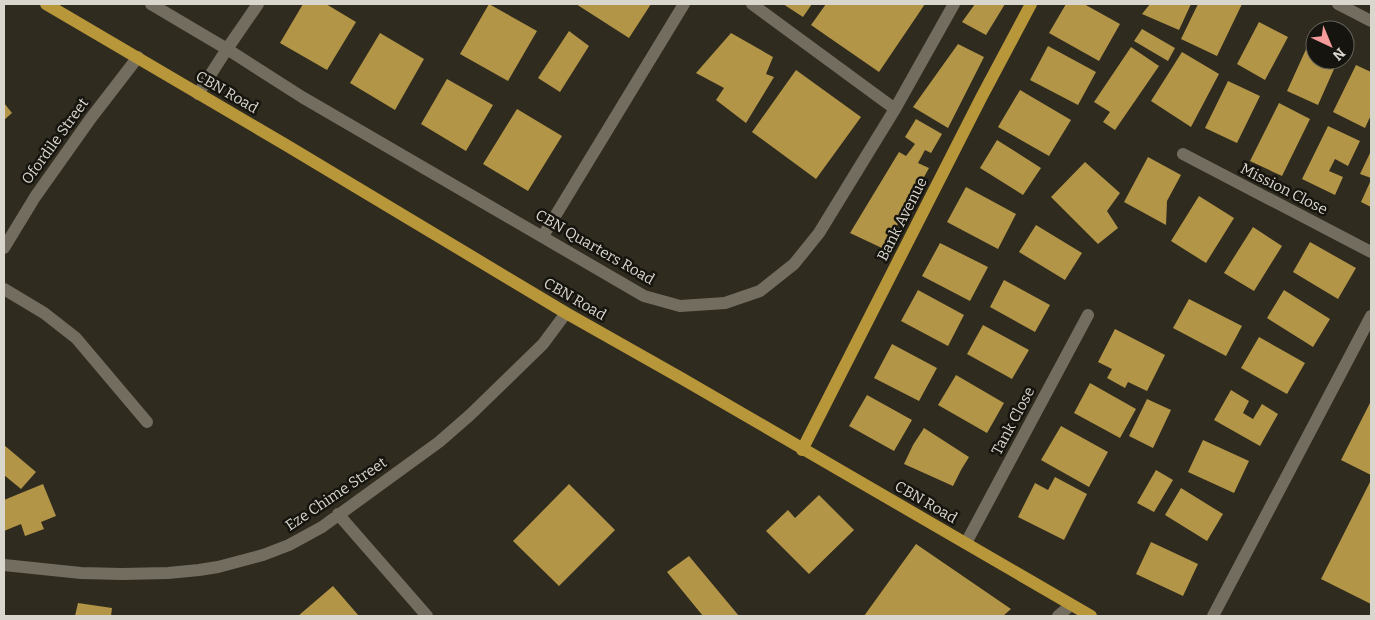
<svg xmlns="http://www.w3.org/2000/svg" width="1375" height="620" viewBox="0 0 1375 620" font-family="Bitter,serif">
<rect width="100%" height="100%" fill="#302b1f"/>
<path fill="#b39547" d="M303 4H326L356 22 327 70 280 43Z
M489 4 537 31 508 81 460 54Z
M576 4H651L629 38Z
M783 4H812L803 17Z
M826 4H925L879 72 811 25Z
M975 4H1005L986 35 962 22Z
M1066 4H1084L1120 24 1099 61 1049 33Z
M1150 4H1191L1179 30 1142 14Z
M1198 4H1242L1217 56 1181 39Z
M1259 22 1288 37 1265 80 1237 64Z
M1142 29 1175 48 1168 61 1134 41Z
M569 31 589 46 560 92 538 78Z
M380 33 424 59 395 110 350 83Z
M731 33 773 57 766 74 774 77 746 123 716 100 724 88 696 73Z
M958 44 984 57 948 128 913 107Z
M1308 45 1315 47V60H1338L1318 105 1287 91Z
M1048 46 1096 72 1078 105 1030 80Z
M1131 47 1159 66 1115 130 1103 122 1110 112 1094 102Z
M1182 52 1219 74 1191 127 1151 101Z
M1356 65 1371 72V115L1365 128 1333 112Z
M796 70 861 117 816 179 752 132Z
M447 79 493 105 466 151 421 124Z
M1228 81 1260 96 1237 143 1205 128Z
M1020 90 1071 120 1049 156 998 127Z
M4 103 12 113 4 120Z
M1279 103 1310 119 1282 176 1250 161Z
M517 109 562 136 528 191 483 164Z
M916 119 942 134 931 153 925 150 918 163 929 168 884 249 850 233 899 152 906 156 915 144 905 137Z
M1328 126 1360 141 1348 166 1335 159 1329 171 1343 177 1335 195 1302 179Z
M997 140 1041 168 1023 195 980 168Z
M1371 151V178L1360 174Z
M1148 157 1181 175 1167 201 1166 225 1124 202Z
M1085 162 1120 193 1107 211 1118 228 1098 244 1051 197Z
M1371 180V207L1361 202Z
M966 187 1016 214 998 249 947 222Z
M1199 196 1234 218 1206 263 1171 241Z
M1036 225 1082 253 1065 280 1019 252Z
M1253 227 1282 246 1254 291 1224 273Z
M1310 242 1356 268 1338 299 1293 272Z
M940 243 988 267 970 301 922 276Z
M1004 280 1050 305 1035 332 990 307Z
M918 290 964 315 948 346 901 321Z
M1284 290 1330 319 1313 347 1267 318Z
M1189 299 1242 326 1226 356 1173 328Z
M983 325 1029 350 1012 379 967 354Z
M1115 329 1165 355 1147 391 1128 382 1125 388 1107 378 1112 369 1098 362Z
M1259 337 1305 363 1287 394 1241 368Z
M892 344 937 368 919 401 874 378Z
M956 375 1004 403 987 433 938 405Z
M1090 383 1136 409 1120 438 1074 413Z
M1231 390 1249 401 1243 413 1253 419 1262 404 1278 414 1260 446 1214 420Z
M867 395 912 420 894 451 849 426Z
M1147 399 1171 410 1153 448 1129 436Z
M1371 401V475L1341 460Z
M1061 426 1108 452 1089 487 1041 460Z
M924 428 969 457 961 470 953 486 904 464 913 445Z
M1203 440 1249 461 1234 493 1188 472Z
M4 445 36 472 21 489 4 475Z
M1156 470 1173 480 1154 512 1137 503Z
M1055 477 1087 494 1064 540 1018 517 1035 483 1048 490Z
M1371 480V604L1321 579Z
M43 484 56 516 41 522 44 529 25 536 21 524 4 531V500Z
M569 484 615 530 559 586 513 541Z
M1181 488 1223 514 1207 541 1165 515Z
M819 495 854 530 809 574 766 531 788 510 795 518Z
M1151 542 1198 564 1183 596 1136 574Z
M916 544 1011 609 1003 616H864Z
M689 556 739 616H703L667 572Z
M333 586 359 616H298Z
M78 603 112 608 111 616H75Z"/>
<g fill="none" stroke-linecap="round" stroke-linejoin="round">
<path stroke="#736d5f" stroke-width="12" d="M151 4 227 49 302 97 644 296 680 306 725 303 760 291 794 264 819 233 895 109 954 4
M752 4 895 109
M1338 4 1371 21
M198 94 227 49 258 4
M1183 154 1371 252
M543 236 684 4
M4 248 35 197 91 118 138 57
M4 289 44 313 76 338 147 422
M338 514 427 616
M966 543 1088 315
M4 565 81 573 122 574 168 573 199 570 218 567 263 555 289 545 322 527 439 442 470 415 543 344 566 313
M1058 616 1071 605
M1213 616 1371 316"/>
<path stroke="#b8963a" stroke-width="12" d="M46 4 286 145 566 313 681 378 1091 616
M802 450 981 98 1031 4"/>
</g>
<g text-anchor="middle" stroke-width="5" stroke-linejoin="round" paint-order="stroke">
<g font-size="15" fill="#d9d6ce" stroke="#16140e">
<text transform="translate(227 92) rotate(30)" y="5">CBN Road</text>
<text transform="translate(55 141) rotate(-54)" y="5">Ofordile Street</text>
<text transform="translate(1284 189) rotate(27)" y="5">Mission Close</text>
<text transform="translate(902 219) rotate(-63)" y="5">Bank Avenue</text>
<text transform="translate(595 247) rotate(30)" y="5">CBN Quarters Road</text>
<text transform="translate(575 299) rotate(30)" y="5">CBN Road</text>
<text transform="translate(1013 421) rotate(-62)" y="5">Tank Close</text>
<text transform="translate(336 494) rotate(-34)" y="5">Eze Chime Street</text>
<text transform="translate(926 502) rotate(30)" y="5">CBN Road</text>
</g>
</g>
<rect width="1375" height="620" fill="none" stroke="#d9d6ce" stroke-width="10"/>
<g transform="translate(1330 45) rotate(136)"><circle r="24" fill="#16140e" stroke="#64625b"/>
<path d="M0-4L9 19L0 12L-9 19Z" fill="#f59b9b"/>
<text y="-8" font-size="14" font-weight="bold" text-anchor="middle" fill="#d9d6ce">N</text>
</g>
</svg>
